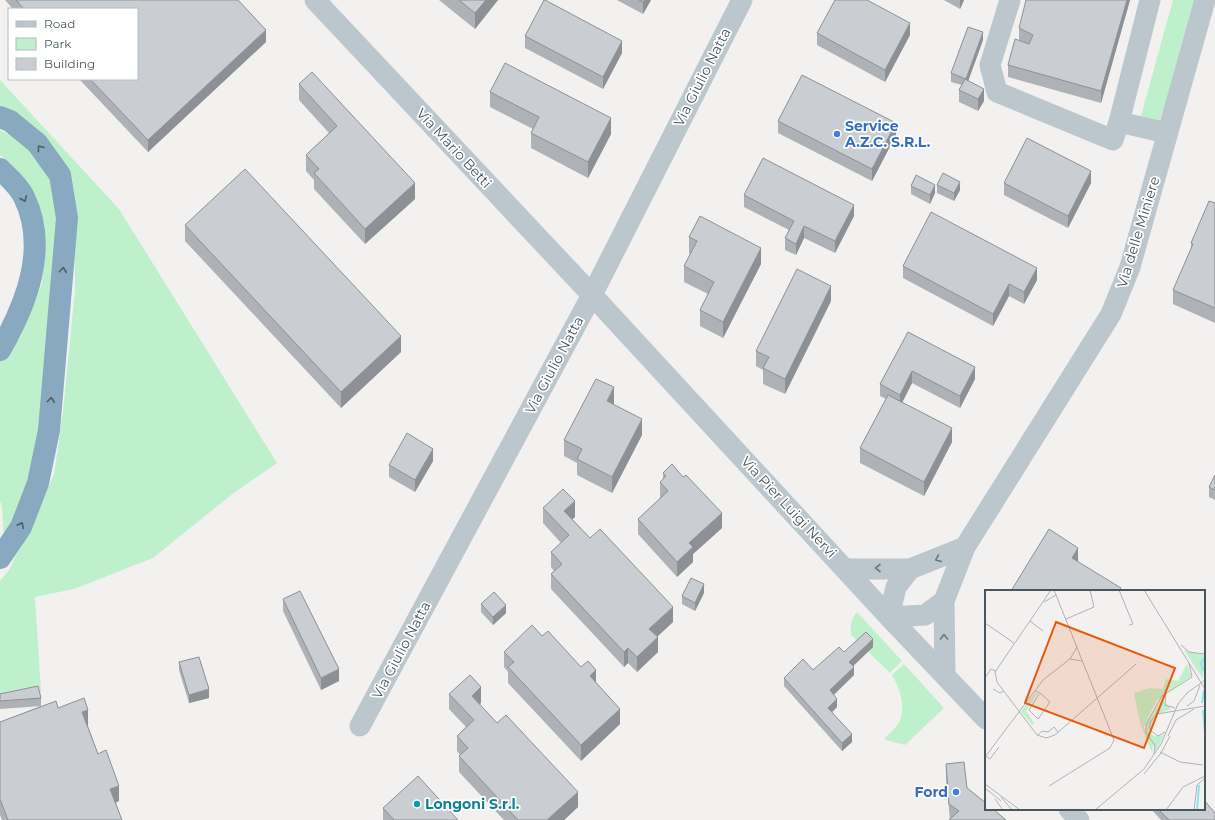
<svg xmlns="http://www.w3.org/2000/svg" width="1215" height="820" viewBox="0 0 1215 820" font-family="Montserrat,sans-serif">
<rect width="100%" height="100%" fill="#f3f0f0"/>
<path fill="#bff0cc" d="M1173 0H1196L1159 124 1139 123Z
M0 80 119 209 277 463 231 495 153 558 74 589 35 597 41 692 0 700V581L9 570 54 475 63 411 75 290 74 191 0 108Z
M0 130 25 143 42 162 55 189 61 224 41 435 28 494 4 540 2 506 0 501V360L20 338 42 283 45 248 36 205 17 170 0 155Z
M857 612 902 661 890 673 851 635C850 626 851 619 857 612Z
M904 664 944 708 905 745 886 740 885 738C889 734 895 729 898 724 907 710 900 688 892 675Z"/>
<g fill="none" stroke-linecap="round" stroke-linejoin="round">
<path stroke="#bcc6cd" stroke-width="21" d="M315 0 592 295 889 617 986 719
M1010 0 990 65 997 92 1113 140 1119 122 1150 0
M1119 122 1167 133
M846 569H910L965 547
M889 617 925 615 944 601
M889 617 896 587 910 569
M945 674 944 601 965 547 1111 314 1130 267 1205 0
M360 726 592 295 742 0
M1069 809 1079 820"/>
<path stroke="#88a9bf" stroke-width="22" d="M0 117 10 121 37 143 60 175 67 218 49 430 38 483 21 527 0 558
M0 169C8 177 19 186 24 197 49 248 26 305 0 350"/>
</g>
<path fill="#aeb1b5" d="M5 0H238L266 42 148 152 79 79H137V9H13Z
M439 0H498L475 29Z
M617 0H651L643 14Z
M944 0H964L960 9Z
M1130 0 1101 103 1008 77V65L1024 43 1019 40V28Z
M817 33 910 35 885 82 817 45Z
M525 36 622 53 603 89 525 48Z
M983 40 968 81 984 101 978 111 959 102V90L962 85 951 82V73Z
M299 84 415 199 365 244 314 189V180L306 171V155L329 133 299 100Z
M490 92 611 134 588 178 531 148V133L533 129 490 107Z
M778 121 896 135 872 181 778 133Z
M1004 183H1091L1068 228 1004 195Z
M937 185 960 190 954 201 937 193Z
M911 186 935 193 930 204 911 194Z
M744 195 854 216 835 253 804 238 796 255 785 250V238L789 230 744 207Z
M1215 203V323L1173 304V290L1191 249V243Z
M185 225 401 352 341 408 185 241Z
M689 237 761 264 723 338 700 326V310L708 294 684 282V266L690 254 689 253Z
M903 266 1037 280 1024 304 1009 296 993 326 903 278Z
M831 301 785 394 763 384V370L756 366V351Z
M908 332 975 379 960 408 912 383 902 402 952 442 924 496 860 463V448L886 399 880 396V384Z
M614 403 613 404 642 435 612 493 577 475V463L564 456V440Z
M433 461 415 492 389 477V465Z
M663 473 722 528 693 554V562L677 577 638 534V519L660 498V482L663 479Z
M1215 475V500L1209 497V487Z
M543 508 575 517 572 519 590 538 673 622 657 637 658 652 637 672 628 663 624 667 551 589V574L554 571 551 567V552L561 543 543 523Z
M704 593 695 611 682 604V596Z
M283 599 339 681 321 690 283 611Z
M481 604 506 613 493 625 481 612Z
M873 647 853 666 854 675 834 695 837 707 832 712 852 742 842 751 784 686V678L813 670 844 652Z
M504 652 596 682 620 724 581 761 508 683V672L504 667Z
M179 662 209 698 189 703 179 670Z
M0 694 41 698V706L58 708 88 726 98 754 119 801 116 803 122 820H2L0 815V722L41 706 0 709Z
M449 694 481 703 479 704 578 807 564 820H504L459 772V756L460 755 457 751V736L466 727 449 709Z
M946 764 967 788 1006 820H950L946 780Z
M383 808 458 820H383Z
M1151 809H1204L1215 820H1161Z"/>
<path fill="#8d9094" d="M486 0H498L475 29V13Z
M645 0H651L643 14V2Z
M960 0H964L960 9Z
M1127 0H1130L1101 103V91Z
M910 23V35L885 82V70Z
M266 30V42L148 152V140Z
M983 32V40L966 87V79Z
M622 41V53L603 89V77Z
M984 89V101L978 111V99Z
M611 118V134L588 178V162Z
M896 123V135L872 181V169Z
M1091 171V183L1068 228V216Z
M960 182V190L954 201V193Z
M415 183V199L365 244V229Z
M935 185V193L930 204V195Z
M854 205V216L835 253V241Z
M804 226V238L796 255V244Z
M761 248V264L723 338V322Z
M1037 268V280L1024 304V292Z
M1009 284V296L993 326V314Z
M831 286V301L785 394V379Z
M401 336V352L341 408V392Z
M975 367V379L960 408V396Z
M912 371V383L900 407V395Z
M614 387V403L607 417V401Z
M642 419V435L612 493V477Z
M952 428V442L924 496V482Z
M433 449V461L415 492V480Z
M575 501V517L564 527V511Z
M722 513V528L693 554V562L677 577V562L689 543Z
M1078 548V563L1072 558Z
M704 584V593L695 611V603Z
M506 605V613L493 625V617Z
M673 607V622L649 644V629Z
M658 637V652L637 672V657Z
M873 639V647L849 670V662Z
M628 648V663L624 667V652Z
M854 667V675L830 698V690Z
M339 669V681L321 690V678Z
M596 670V686L590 676Z
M481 687V703L472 712V696Z
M209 689V698L189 703V695Z
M837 699V707L828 716V708Z
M620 709V724L581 761V745Z
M88 710V726L82 727V712Z
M852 734V742L842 751V743Z
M119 786V801L110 804V789Z
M578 792V807L564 820H547Z"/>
<path fill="#caced3" stroke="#8d9094" d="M16 0H238L266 30 148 140 90 79H137V9H24Z
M459 0H486L475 13Z
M544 0H545L622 41 603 77 525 36Z
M639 0H645L643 2Z
M835 0H867L910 23 885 70 817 33Z
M1026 0H1127L1101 91 1008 65 1015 39 1029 44 1033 35 1019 28Z
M968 27 983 32 966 79 951 73Z
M505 63 611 118 588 162 531 133 539 117 490 92Z
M312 72 415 183 365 229 314 173 319 169 306 155 337 126 299 84Z
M802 75 896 123 872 169 778 121Z
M965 79 984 89 978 99 959 90Z
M1027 138 1091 171 1068 216 1004 183Z
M763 158 854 205 835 241 804 226 796 244 785 238 794 221 744 195Z
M245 169 401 336 341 392 185 225Z
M943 173 960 182 954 193 937 185Z
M916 175 935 185 930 195 911 186Z
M1209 201 1215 203V308L1173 290 1193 244 1191 243Z
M931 212 1037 268 1024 292 1009 284 993 314 903 266Z
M700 216 761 248 723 322 700 310 714 282 684 266 697 241 689 237Z
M797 269 831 286 785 379 763 368 769 357 756 351Z
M908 332 975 367 960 396 912 371 900 395 880 384Z
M596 379 614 387 607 401 642 419 612 477 577 459 582 449 564 440Z
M888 395 952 428 924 482 860 448Z
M407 433 433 449 415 480 389 465Z
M672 464 683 477 686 475 722 513 689 543 693 547 677 562 638 519 668 491 660 482 666 476 663 473Z
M1215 475V490L1209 487Z
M563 489 575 501 564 511 590 538 600 529 673 607 649 629 658 637 637 657 628 648 624 652 551 574 562 564 551 552 569 535 543 508Z
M1049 529 1078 548 1072 558 1121 588 1119 591H1011Z
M691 578 704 584 695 603 682 596Z
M300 591 339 669 321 678 283 599Z
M494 592 506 605 493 617 481 604Z
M532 625 542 636 548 631 581 667 588 661 596 670 590 676 620 709 581 745 508 667 514 662 504 652Z
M866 632 873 639 849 662 854 667 830 690 837 699 828 708 852 734 842 743 784 678 803 659 813 670 839 647 844 652Z
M199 657 209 689 189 695 179 662Z
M470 675 481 687 472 696 497 723 506 715 578 792 547 820H518L459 756 468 748 457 736 474 720 449 694Z
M38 686 41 698 0 701V694Z
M84 698 88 710 82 712 98 754 106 750 119 786 110 789 122 820H8L0 799V722L56 701 58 708Z
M964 762 967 788 986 803V809H993L1006 820H949L959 811 949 804 946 764Z
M418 776 458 820H394L383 808Z
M1204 800 1215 813V820H1169L1158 809H1204Z"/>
<defs><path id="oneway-chevron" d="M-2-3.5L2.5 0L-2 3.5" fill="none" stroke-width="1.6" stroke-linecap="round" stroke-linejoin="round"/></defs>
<g stroke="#4e5e68">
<use href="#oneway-chevron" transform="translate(40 148) rotate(-127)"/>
<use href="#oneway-chevron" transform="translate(24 199) rotate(67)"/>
<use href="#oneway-chevron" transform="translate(63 270) rotate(-85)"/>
<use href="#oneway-chevron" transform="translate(51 400) rotate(-85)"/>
<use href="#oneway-chevron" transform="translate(21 525) rotate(-64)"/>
</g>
<g stroke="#6b787f">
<use href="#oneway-chevron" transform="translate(938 559) rotate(157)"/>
<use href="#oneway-chevron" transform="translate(878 568) rotate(180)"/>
<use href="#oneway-chevron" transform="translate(944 637) rotate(-91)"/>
</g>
<g fill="#3f7fe0" stroke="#fff" stroke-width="1.5">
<circle cx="837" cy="134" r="4"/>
<circle cx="956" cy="792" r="4"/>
</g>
<circle fill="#0f9aa8" stroke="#fff" stroke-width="1.5" cx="417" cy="804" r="4"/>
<g text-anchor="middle" stroke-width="3.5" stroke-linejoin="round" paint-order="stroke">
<g font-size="14" fill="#48565e" stroke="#fff">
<text transform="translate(702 77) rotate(-63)" y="5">Via Giulio Natta</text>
<text transform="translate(454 148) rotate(47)" y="5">Via Mario Betti</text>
<text transform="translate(1138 232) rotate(-73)" y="5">Via delle Miniere</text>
<text transform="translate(554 365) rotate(-62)" y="5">Via Giulio Natta</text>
<text transform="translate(789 507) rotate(47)" y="5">Via Pier Luigi Nervi</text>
<text transform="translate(401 650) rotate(-62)" y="5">Via Giulio Natta</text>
</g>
<g font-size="14" font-weight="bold" fill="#366cbe" stroke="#fff" text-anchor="start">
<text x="845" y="131">Service<tspan x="845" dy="16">A.Z.C. S.R.L.</tspan></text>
<text x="948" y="797" text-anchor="end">Ford</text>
</g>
<g font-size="14" font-weight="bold" fill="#0d838f" stroke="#fff" text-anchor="start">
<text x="425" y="809">Longoni S.r.l.</text>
</g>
</g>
<g transform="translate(985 590)">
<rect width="220" height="220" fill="#f3f0f0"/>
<path d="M199 60 220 65 218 89ZM202 74 206 86 172 110 163 127 159 137 168 154 167 163 155 133 149 103 165 98 178 99 181 89 193 91ZM50 103 52 104 41 121 49 133 47 135 36 121ZM178 109 186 119 170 125 164 141 169 146 179 145 171 161 162 143 161 134Z" fill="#bff0cc"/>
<path fill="none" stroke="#8ce4ed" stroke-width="2" d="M218 81 216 73 220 67M217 113 219 100M218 120 220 143M212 220 214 195"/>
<path fill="none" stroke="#afb2b6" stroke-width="1" d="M66 0 10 82 12 92 52 145 61 148 70 145 151 74M134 0 148 34 144 35M159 0 220 99M59 12 71 5M81 29 109 17 105 0M45 31 58 41M0 33 29 53M196 55 204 62 220 64M85 69 97 71M0 88 6 79 11 81M8 99 15 103 19 101M50 101 55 103 65 112 53 129 44 120 54 104M181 103 180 115 190 118M202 116 209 111 215 95M180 142 173 146 165 140V132L172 124 220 116M53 145 57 141 63 142 69 137 73 142M183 146 191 130 209 119M175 162 195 172 218 175M169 164 170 155 161 143V134L177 106 207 87 204 73M1 166 5 169 14 157M0 167 58 90 85 69 92 57M159 184 176 163 185 146M0 194 35 220M64 196 125 158 129 150 69 0M0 198 16 211M16 207 27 220M10 209 18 220M110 220 159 179 176 154 193 114 202 103 220 90M181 220 198 197 220 186M209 220 212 195 220 188"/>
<path fill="#e8590c" fill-opacity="0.15" stroke="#e8590c" stroke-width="2" d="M71 32 190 78 159 158 40 113Z"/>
<rect width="220" height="220" fill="none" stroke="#48565e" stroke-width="2"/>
</g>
<rect x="8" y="8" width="130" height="72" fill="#ffffff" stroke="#b6bbbf"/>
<rect x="16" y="21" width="20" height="6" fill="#bcc6cd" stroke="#b6bbbf"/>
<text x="44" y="28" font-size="12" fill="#48565e">Road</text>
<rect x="16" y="38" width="20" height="12" fill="#bff0cc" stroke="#b6bbbf"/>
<text x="44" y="48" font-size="12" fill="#48565e">Park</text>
<rect x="16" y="58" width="20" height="12" fill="#caced3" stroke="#b6bbbf"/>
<text x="44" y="68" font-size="12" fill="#48565e">Building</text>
</svg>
